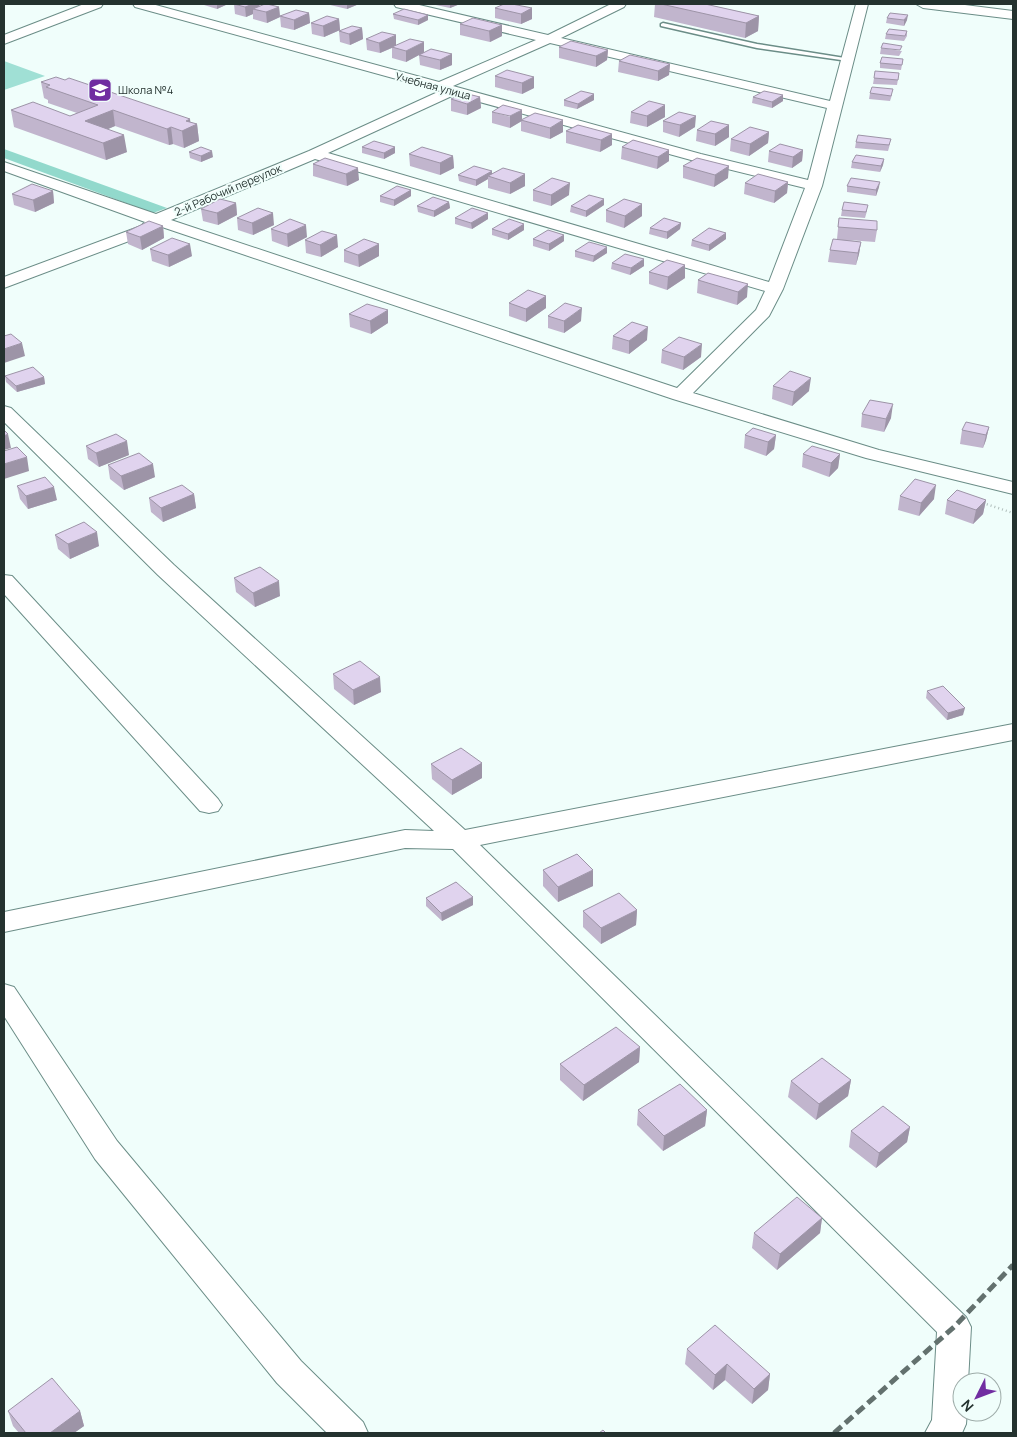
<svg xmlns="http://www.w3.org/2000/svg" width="1017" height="1437" viewBox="0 0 1017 1437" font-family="Manrope,sans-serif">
<rect width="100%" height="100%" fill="#f0fefb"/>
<path fill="#a0e0d5" d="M4 61 45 76 4 90Z"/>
<path fill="#92d9cc" d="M4 149 167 208 153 213 4 158Z"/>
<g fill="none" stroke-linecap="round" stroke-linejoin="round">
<g stroke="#6b8d87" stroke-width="3">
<path id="service" d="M663 23 757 44 851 59 848 61 757 48 661 26V24Z"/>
</g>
<g stroke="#6b8d87" stroke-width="2">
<path id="minor" d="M133 4H152L439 82 536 40 396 7 394 4H415L548 35 611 4H626L624 7 561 38 830 101 856 4H868L822 186 783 289 769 316 693 393 879 450 1013 482V494L866 458 673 399 159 226 153 232 4 288V277L141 226 145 222 4 171V162L156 214 309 151 440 91 135 7ZM550 43 827 108 808 180 701 154 453 86ZM454 95 691 160 805 188 769 282 328 153ZM315 159 765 291 756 310 677 388 171 220Z
M4 406 11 408 174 565 465 830 1013 724V740L480 845 966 1317 971 1327 968 1382H962V1412H967L966 1424 962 1433H925L932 1420 937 1332 453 849 405 848 4 932V912L405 830 434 831 158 575 4 422Z
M4 575 12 576 218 799 222 805 218 811 209 813 200 811 4 594Z
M4 984 14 987 117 1141 301 1361 363 1422 368 1433H327L277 1383 95 1159 4 1016Z"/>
</g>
<g stroke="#6b8d87" stroke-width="2">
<path id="tertiary" d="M84 4H103L101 7 4 44V35Z
M916 4H957L1013 11V19L923 8Z"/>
</g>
<path stroke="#b0bebb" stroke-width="2.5" stroke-dasharray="1 3" stroke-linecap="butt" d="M983 503 1013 513"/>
<use href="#service" fill="#fff" fill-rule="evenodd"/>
<use href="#minor" fill="#fff" fill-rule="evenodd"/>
<use href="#tertiary" fill="#fff" fill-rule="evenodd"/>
<path stroke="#63716e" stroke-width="5" stroke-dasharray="10 5" stroke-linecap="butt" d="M834 1433 954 1327 1013 1265"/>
</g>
<path fill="#c1b5cd" d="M204 4H228L217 9 204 5Z
M234 4H259L260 6 279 7 280 17 267 23 253 19V14L246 17 235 14Z
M326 4H359L347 9Z
M431 4H460L450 8Z
M655 4H705L759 16 758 31 745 38 654 17Z
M495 8H532V19L521 24 495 18Z
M309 13 310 23 294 30 281 27 280 16Z
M393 14 428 15V20L418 25 394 19Z
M887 18 907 20 904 26 886 23Z
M339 19 340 30 324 37 312 34 311 23Z
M460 24 502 25V36L490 42 460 35Z
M362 28 363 39 350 45 340 42 339 31Z
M907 31V36L904 41 885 39 886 34Z
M366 39 424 52 452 54V65L440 70 420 65 419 55 406 62 392 58V48L380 53 367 50Z
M559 47 608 50 607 60 596 67 559 58Z
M881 48 902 51 899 56 880 54Z
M903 59 901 70 880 68V63Z
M619 61 670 64 669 75 658 81 618 72Z
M899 73 897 85 873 84 874 78Z
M495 76 534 77V88L522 94 495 87Z
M41 82 197 124 199 141 184 148 173 144 169 145 115 126 108 129 127 152 106 160 14 127 11 110 70 116 77 113 48 103V100L44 98Z
M870 93 892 95 890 101 869 99Z
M480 97 481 108 467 115 451 111V99Z
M753 97 783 101 772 108 752 103Z
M564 100H594L577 109 564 106Z
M492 112 522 120 563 132 550 139 521 131V121L510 128 492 123Z
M631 112 665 117 647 127 630 123Z
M663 121 695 127 679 137 663 132Z
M578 125 612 145 600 152 566 143V131Z
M729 125V137L715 146 696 141 697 130Z
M769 132 768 143 749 156 730 151 731 139Z
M633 140 669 161 657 169 621 159 622 147Z
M856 142 890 144 888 151 855 148Z
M362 147H395V153L384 159 362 153Z
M803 150 802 161 792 168 768 162 769 151Z
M189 152 213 157 201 162 190 158Z
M409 154 453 156 454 168 440 175 410 166Z
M325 158 359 180 347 186 313 176V164Z
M884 159 883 165 880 172 851 168 852 162Z
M683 166 728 178 714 187 683 178Z
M492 171V174L525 186 510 194 488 188V179L476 186 459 181 458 175Z
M788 182 787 193 774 203 744 194 745 183Z
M847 186 879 187 876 196 847 192Z
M411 190V196L394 206 380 202V196Z
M533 190 569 195 551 206 533 201Z
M53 191 54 203 35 212 14 205 12 194Z
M449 202 450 208 434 217 418 212 417 206Z
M236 203 237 215 218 225 203 221 201 209Z
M604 205 586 217 570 212 571 206Z
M606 210 642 216 624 228 606 222Z
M842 210 867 211 865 218 841 216Z
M488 213V219L472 229 455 224V218Z
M237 218 274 225 253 235 238 230Z
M839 218 877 230 875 242 848 240 861 242 859 254 856 265 828 262 830 250 837 239Z
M681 223 680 229 667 239 649 234 650 228Z
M524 224V230L508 240 492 235V229Z
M163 226 164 238 142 250 128 244 126 232Z
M271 229 307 237 288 247 272 241Z
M726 233V239L709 251 691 246 692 240Z
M564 235V241L549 251 533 246V239Z
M305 240 338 247 321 257 306 253Z
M607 247V253L593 262 575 257V251Z
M150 249 192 256 169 267 152 261Z
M344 250 379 256 359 267 344 262Z
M612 263 644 266 630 275 611 269Z
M685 265V278L667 290 649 284V272Z
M708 273 747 297 737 305 697 293 698 280Z
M546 296V308L526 322 509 316V303Z
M349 314 388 323 371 334 350 327Z
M548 316 581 321 564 333 548 328Z
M613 336 647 340 629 354 612 349Z
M662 350 701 357 683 370 661 363Z
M5 376 44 377 45 384 17 392 6 382Z
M773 386 809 391 792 406 772 399Z
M862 414 891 418 884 432 861 427Z
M989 427 986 440 983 448 960 444 962 430Z
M745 435H776L774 449 766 456 744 448Z
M86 446 129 455 99 467 88 459Z
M803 454H840L838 468 829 477 802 467Z
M108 465 155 477 124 490 110 479Z
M17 486 57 500 28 509 20 499Z
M194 494 196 508 163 522 151 512 149 498Z
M900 496 934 499 919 516 898 510Z
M947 500H986L983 514 973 524 945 514Z
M55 535 99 546 70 559 58 549Z
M234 578 280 596 255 607 236 592Z
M333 674 381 692 354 705 334 689Z
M927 691 963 715 947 720 926 698Z
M482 763V778L452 795 432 779 431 764Z
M543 870 593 886 558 902 543 886Z
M426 898 473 905 442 921 426 906Z
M637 910 636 925 601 944 583 927V911Z
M640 1047 639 1062 583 1101 560 1080V1064Z
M851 1080 848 1096 816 1120 788 1097 791 1081Z
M638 1110H707L705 1126 663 1151 637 1125Z
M910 1127 907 1142 876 1168 849 1147 851 1131Z
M822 1218 820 1233 777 1270 752 1248 754 1233Z
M687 1349 770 1374 768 1390 752 1404 725 1380 713 1390 685 1364Z
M8 1411H80L84 1426 74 1433H19L13 1426Z"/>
<path fill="#9d94a7" d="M217 4H228L217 9Z
M253 4H259L260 11 253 9V14L246 17 245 7Z
M347 4H359L347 9Z
M450 4H460L450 8Z
M279 7 280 17 267 23 266 12Z
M532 8V19L521 24V14Z
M309 13 310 23 294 30V20Z
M428 15V20L418 25V20Z
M908 15 907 20 904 26V20Z
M759 16 758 31 745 38 746 23Z
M339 19 340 30 324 37 323 26Z
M502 25V36L490 42 489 31Z
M362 28 363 39 350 45 349 34Z
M396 35V46L380 53 379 43Z
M424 42V53L419 55 406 62V51Z
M608 50 607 60 596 67V56Z
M452 54V65L440 70V60Z
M670 64 669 75 658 81V71Z
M534 77V88L522 94V83Z
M594 94V100L577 109 578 104Z
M783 95V101L772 108V102Z
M480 97 481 108 467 115V104Z
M665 105V117L647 127V116Z
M113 110 115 126 87 138 85 121Z
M522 110V121L510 128V116Z
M696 116 695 127 679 137 680 125Z
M190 119 191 127 197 124 199 141 184 148 182 131 186 121Z
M563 120V132L550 139V128Z
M729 125V137L715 146V134Z
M171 127 173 144 169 145 167 129Z
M769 132 768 143 749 156 750 144Z
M612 134V145L600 152 601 140Z
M124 135 127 152 106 160 103 143Z
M395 147V153L384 159V153Z
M669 150V161L657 169 658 157Z
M803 150 802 161 792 168 793 157Z
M212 151 213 157 201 162V156Z
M453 156 454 168 440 175V163Z
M884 159 883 165 880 172 881 166Z
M729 166 728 178 714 187 715 175Z
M358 168 359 180 347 186 346 174Z
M492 171V177L488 176V179L476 186V180Z
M525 174V186L510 194V183Z
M788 182 787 193 774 203 775 191Z
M880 182 879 187 876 196V190Z
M570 183 569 195 551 206V195Z
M411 190V196L394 206V200Z
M53 191 54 203 35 212 33 200Z
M604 199V205L586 217V211Z
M449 202 450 208 434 217V211Z
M236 203 237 215 218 225 217 213Z
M642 204V216L624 228 625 216Z
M273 213 274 225 253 235 252 223Z
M488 213V219L472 229 471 223Z
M681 223 680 229 667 239V232Z
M524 224V230L508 240V234Z
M306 225 307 237 288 247 287 234Z
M163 226 164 238 142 250 140 237Z
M726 233V239L709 251V245Z
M337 235 338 247 321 257 320 245Z
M564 235V241L549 251V244Z
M861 242 859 254 856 265 858 253Z
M190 244 192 256 169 267 168 255Z
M379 244V256L359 267 358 255Z
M607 247V253L593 262 594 256Z
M644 259V266L630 275 631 268Z
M685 265V278L667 290 668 277Z
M748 284 747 297 737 305 738 292Z
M546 296V308L526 322V309Z
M582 308 581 321 564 333V321Z
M388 310V323L371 334 370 321Z
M648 327 647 340 629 354V341Z
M22 343 25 356 4 363V349Z
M702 344 701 357 683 370 684 357Z
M44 377 45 384 17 392 16 386Z
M811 378 809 391 792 406 794 392Z
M893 404 891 418 884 432 886 419Z
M989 427 986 440 983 448 986 435Z
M8 434 11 448 4 450V436Z
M776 435 774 449 766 456 768 442Z
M127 441 129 455 99 467 96 453Z
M840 454 838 468 829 477 831 463Z
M27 457 29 471 4 479V464Z
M153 464 155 477 124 490 121 476Z
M936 485 934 499 919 516 921 503Z
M54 487 57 500 28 509 26 496Z
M194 494 196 508 163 522 161 508Z
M986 500 983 514 973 524 976 510Z
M97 532 99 546 70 559 68 544Z
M279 581 280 596 255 607 253 593Z
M380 677 381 692 354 705 353 690Z
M965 708 963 715 947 720 948 713Z
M482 763V778L452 795V780Z
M593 870V886L558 902V887Z
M473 897V905L442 921 441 913Z
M637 910 636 925 601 944V928Z
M640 1047 639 1062 583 1101 584 1085Z
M851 1080 848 1096 816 1120 819 1104Z
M707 1110 705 1126 663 1151 664 1136Z
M910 1127 907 1142 876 1168 879 1153Z
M822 1218 820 1233 777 1270 780 1254Z
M727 1364 725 1380 713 1390 715 1375Z
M770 1374 768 1390 752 1404 754 1389Z
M80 1411 84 1426 74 1433H50Z"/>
<path fill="#e0d3ee" stroke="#9d94a7" d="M234 4H253L245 7Z
M265 4H267L279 7 266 12 253 9Z
M504 4H512L532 8 521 14 495 8Z
M661 4H705L759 16 746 23Z
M404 9 428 15 418 20 393 14Z
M296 10 309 13 294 20 280 16Z
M890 13 908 15 904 20 887 18Z
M327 16 339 19 323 26 311 23Z
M473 18 502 25 489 31 460 24Z
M352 26 362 28 349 34 339 31Z
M889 29 907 31 905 36 886 34Z
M382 32 396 35 379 43 366 39Z
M410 39 424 42 406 51 392 47Z
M571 41 608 50 596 56 559 47Z
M883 43 902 46 900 50 881 48Z
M431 49 452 54 440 60 419 55Z
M630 55 670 64 658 71 619 61Z
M882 57 903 59 902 65 880 63Z
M507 70 534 77 522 83 495 76Z
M875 71 899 73 898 80 874 78Z
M56 77 65 80 69 78 190 119 186 121 197 124 182 131 171 127 167 129 113 110 85 121 124 135 103 143 11 110 33 102 70 116 98 105 46 87 50 85 41 82Z
M872 87 893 89 891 96 870 93Z
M581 91 594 94 578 104 564 100Z
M764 91 783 95 772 102 753 97Z
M464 93 480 97 467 104 451 99Z
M649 101 665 105 647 116 631 112Z
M503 105 522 110 510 116 492 112Z
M679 112 696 116 680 125 663 121Z
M535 113 563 120 550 128 521 120Z
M711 121 729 125 715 134 697 130Z
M578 125 612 134 601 140 566 131Z
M750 127 769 132 750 144 731 139Z
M858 135 891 139 889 145 856 142Z
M633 140 669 150 658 157 622 147Z
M374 141 395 147 384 153 362 147Z
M780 144 803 150 793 157 769 151Z
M201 147 212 151 201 156 189 152Z
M422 147 453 156 440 163 409 154Z
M856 155 884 159 881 166 852 162Z
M325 158 358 168 346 174 313 164Z
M697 158 729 166 715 175 683 166Z
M474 166 492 171 476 180 458 175Z
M503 168 525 174 510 183 488 176Z
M758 174 788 182 775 191 745 183Z
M552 178 570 183 551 195 533 190Z
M851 178 880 182 876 190 847 186Z
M32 184 53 191 33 200 12 194Z
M397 186 411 190 394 200 380 196Z
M589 195 604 199 586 211 571 206Z
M433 197 449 202 434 211 417 206Z
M220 199 236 203 217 213 201 209Z
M624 199 642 204 625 216 606 210Z
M844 202 868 205 866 212 842 210Z
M258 208 273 213 252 223 237 218Z
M472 208 488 213 471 223 455 218Z
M664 218 681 223 667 232 650 228Z
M839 218 877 221V230L838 227Z
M290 219 306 225 287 234 271 229Z
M509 219 524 224 508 234 492 229Z
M149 221 163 226 140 237 126 232Z
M709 228 726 233 709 245 692 240Z
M548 230 564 235 549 244 533 239Z
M322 231 337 235 320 245 305 240Z
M172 238 190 244 168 255 150 249Z
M364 239 379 244 358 255 344 250Z
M833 239 861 242 858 253 830 250Z
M589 242 607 247 594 256 575 251Z
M625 254 644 259 631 268 612 263Z
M667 260 685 265 668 277 649 272Z
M708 273 748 284 738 292 698 280Z
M528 290 546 296 526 309 509 303Z
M565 303 582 308 564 321 548 316Z
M367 304 388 310 370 321 349 314Z
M632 322 648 327 629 341 613 336Z
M11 334 22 343 4 349V336Z
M679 337 702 344 684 357 662 350Z
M33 367 44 377 16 386 5 376Z
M790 371 811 378 794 392 773 386Z
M870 400 893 404 886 419 862 414Z
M966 422 989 427 986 435 962 430Z
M753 428 776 435 768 442 745 435Z
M4 430 8 434 4 436Z
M116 434 127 441 96 453 86 446Z
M812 446 840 454 831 463 803 454Z
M17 447 27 457 4 464V451Z
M139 453 153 464 121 476 108 465Z
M45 477 54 487 26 496 17 486Z
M915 479 936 485 921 503 900 496Z
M182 485 194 494 161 508 149 498Z
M957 490 986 500 976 510 947 500Z
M84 522 97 532 68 544 55 535Z
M260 567 279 581 253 593 234 578Z
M360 661 380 677 353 690 333 674Z
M943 686 965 708 948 713 927 691Z
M461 748 482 763 452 780 431 764Z
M577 854 593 870 558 887 543 870Z
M456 882 473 897 441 913 426 898Z
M619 893 637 910 601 928 583 911Z
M616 1027 640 1047 584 1085 560 1064Z
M822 1058 851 1080 819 1104 791 1081Z
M680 1084 707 1110 664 1136 638 1110Z
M883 1106 910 1127 879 1153 851 1131Z
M797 1197 822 1218 780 1254 754 1233Z
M715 1325 770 1374 754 1389 727 1364 715 1375 687 1349Z
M52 1378 80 1411 50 1433H26L8 1411Z
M603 1430 606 1433H599Z"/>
<defs>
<g id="school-square" transform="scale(1.25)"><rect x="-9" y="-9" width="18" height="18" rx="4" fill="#712da1" stroke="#f0fefb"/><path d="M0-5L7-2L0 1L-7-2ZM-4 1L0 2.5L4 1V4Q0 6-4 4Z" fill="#fff"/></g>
</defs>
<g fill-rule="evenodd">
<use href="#school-square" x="100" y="90"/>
</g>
<g text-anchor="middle" stroke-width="4" stroke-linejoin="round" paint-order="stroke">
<g font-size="11" fill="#24322f" stroke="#f0fefb">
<text transform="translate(433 86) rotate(15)" y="4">Учебная улица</text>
<text transform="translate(228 190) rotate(-23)" y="4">2-й Рабочий переулок</text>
</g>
<g font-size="11" fill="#24322f" stroke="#f0fefb" text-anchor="start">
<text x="118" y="94">Школа №4</text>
</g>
</g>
<rect width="1017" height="1437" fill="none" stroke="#24322f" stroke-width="10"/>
<g transform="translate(977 1397) rotate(228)"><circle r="24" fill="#f0fefb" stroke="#9eaca9"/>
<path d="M0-4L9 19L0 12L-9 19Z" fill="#712da1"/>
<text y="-8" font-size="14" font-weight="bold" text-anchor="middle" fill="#24322f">N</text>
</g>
</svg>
